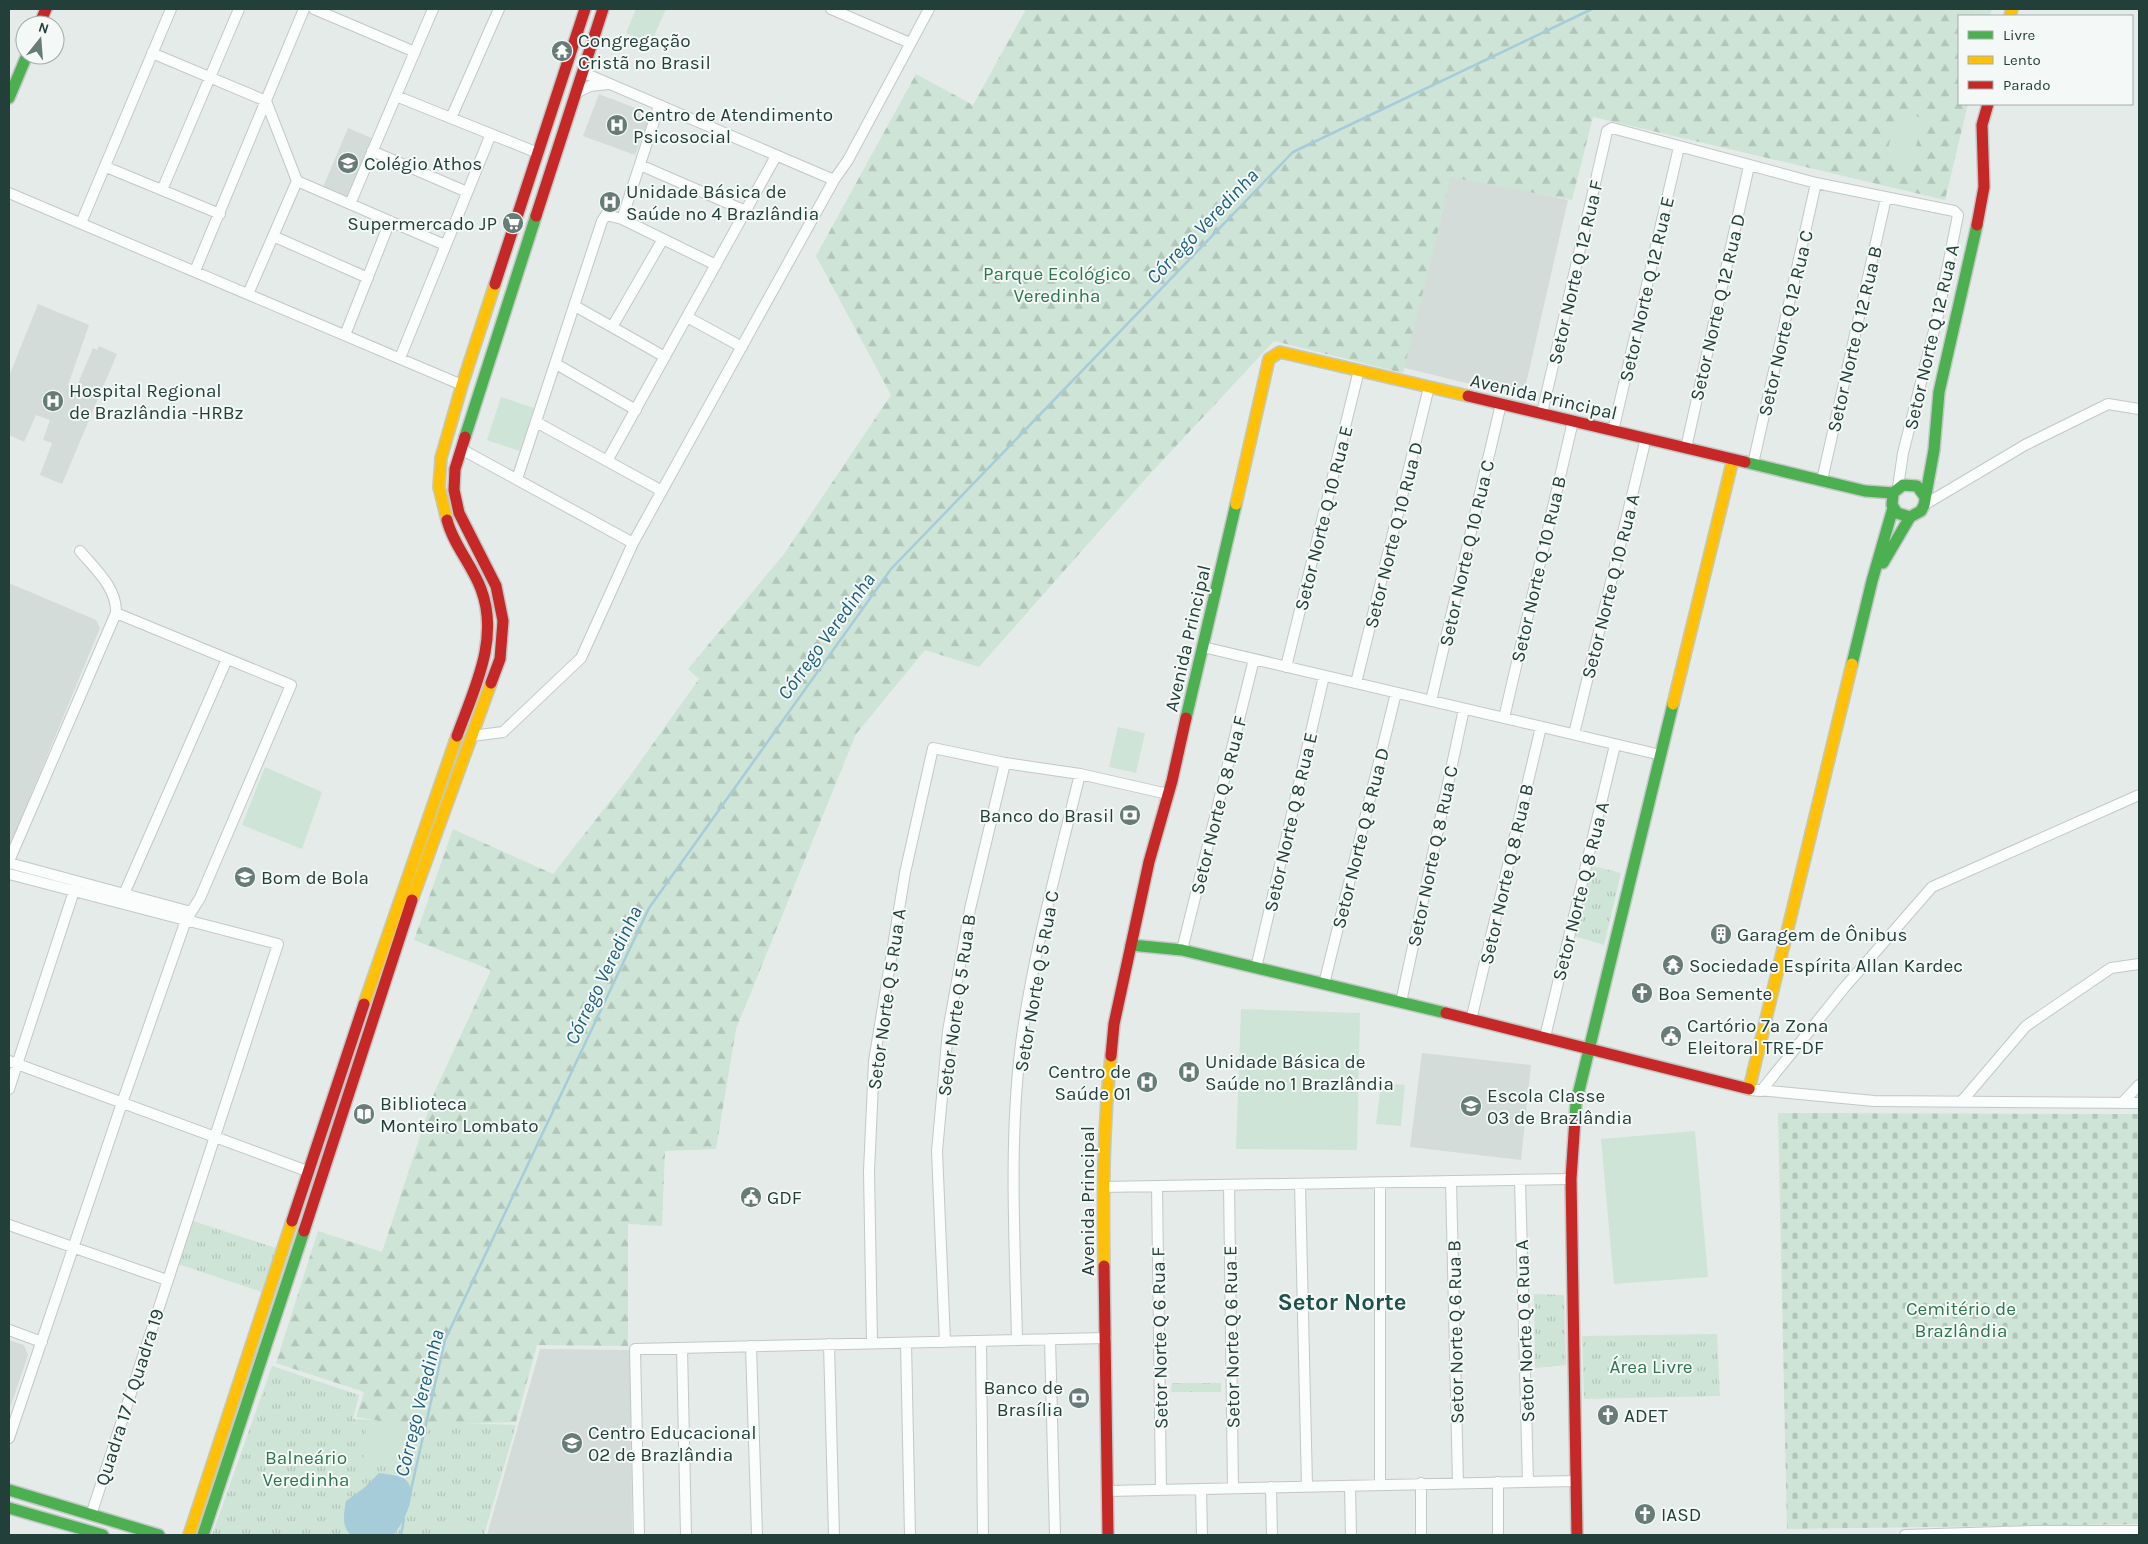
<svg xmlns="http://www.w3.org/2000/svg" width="2148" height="1544" viewBox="0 0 2148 1544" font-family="Karla,sans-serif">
<defs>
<pattern id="grass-tufts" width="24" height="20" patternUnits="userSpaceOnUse" patternTransform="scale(1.25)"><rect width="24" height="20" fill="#cee4d7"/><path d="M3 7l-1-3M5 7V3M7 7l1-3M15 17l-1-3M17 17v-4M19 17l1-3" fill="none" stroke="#b1c5b9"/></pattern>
<pattern id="forest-firs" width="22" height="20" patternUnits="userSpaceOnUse" patternTransform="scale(1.25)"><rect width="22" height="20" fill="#cee4d7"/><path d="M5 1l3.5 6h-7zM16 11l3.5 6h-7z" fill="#b1c5b9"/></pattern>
<pattern id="cemetery-stones" width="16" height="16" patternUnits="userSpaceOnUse" patternTransform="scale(1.25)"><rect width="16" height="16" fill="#cee4d7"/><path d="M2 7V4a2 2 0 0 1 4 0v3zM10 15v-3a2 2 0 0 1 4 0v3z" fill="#b1c5b9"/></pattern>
</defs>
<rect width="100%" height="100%" fill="#e5ebe9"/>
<path fill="#d3dcd9" d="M599 94 651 114 635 155 583 136Z
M348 128 374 139 348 197 323 187Z
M1447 172 1568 200 1523 397 1401 367Z
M38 304 89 325 68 385 76 388 93 348 97 350 99 346 117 354 62 484 40 475 52 443 43 440 50 420 36 415 24 442 9 435V376Z
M9 583 96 620 100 628 9 848Z
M1422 1053 1531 1065 1521 1160 1410 1147Z
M9 1340 24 1345 28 1355 9 1411Z
M540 1349 631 1350 632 1535H487Z"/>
<path fill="url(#grass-tufts)" d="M1589 865 1621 873 1604 945 1571 935Z
M193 1221 276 1248 262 1292 178 1264Z
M1534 1294 1564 1295 1566 1365 1535 1368Z
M1717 1334 1720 1396 1584 1399 1582 1336Z
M272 1366 359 1395 353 1419 516 1425 484 1535H212Z
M1172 1383H1221V1392H1171Z"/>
<path fill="url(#forest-firs)" d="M1026 9H1992L1990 16H1959V104H1968L1945 200 1593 117 1572 200 1451 177 1403 373 1274 341 1148 476 979 667 925 650 856 734 736 1029 716 1149 665 1151 662 1226 628 1224V1346L537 1345 516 1422C463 1423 409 1427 356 1417L364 1392 276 1363 318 1231 382 1252 435 1091 491 970 414 940 453 829 553 874 630 776 699 679 688 669 784 554 891 395 816 256 916 74 973 105Z"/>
<path fill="url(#cemetery-stones)" d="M1778 1113 2139 1114V1524L1787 1529Z"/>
<path fill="#cee4d7" d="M636 9H666L651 43 626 33Z
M1897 111 1923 118 1912 163 1886 157Z
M501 397 534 408 520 451 487 440Z
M1118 727 1145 733 1136 773 1109 767Z
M265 767 322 792 302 849 242 825Z
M1241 1009 1360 1013 1357 1150 1236 1149Z
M1381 1083 1405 1085 1401 1126 1376 1124Z
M1695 1131 1708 1277 1614 1284 1601 1139Z
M366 1420 418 1426 414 1468 362 1465 366 1442Z
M456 1517 478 1523 475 1535H450Z"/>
<path fill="#a7ccd9" d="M379 1473C387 1474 396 1475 403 1478 422 1489 403 1524 393 1535H351C341 1527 344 1512 346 1501L364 1488Z"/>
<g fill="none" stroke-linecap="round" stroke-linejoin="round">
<path stroke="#a7ccd9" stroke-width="2.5" d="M410 1494 445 1340 649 908 891 569 1293 152 1592 9
M401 1535 404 1519"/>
<g stroke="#c2c8c6" stroke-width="12">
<path id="street" d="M314 9 415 52
M831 9 910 43
M152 53 266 101
M582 72 834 180
M576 93 590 86 608 84
M396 96 538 153
M266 101 297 181
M451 118 499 9
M372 151 467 192
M640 165 746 211
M106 167 220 214
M297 181 445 245
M162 190 239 9
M9 193 462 385
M350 204 433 9
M622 219 659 106
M81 223 171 9
M273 236 368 278
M195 271 304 9
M248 294 297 181
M575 306 665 357
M687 317 742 347
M612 327 663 239
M345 335 390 221
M400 358 491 134
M556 364 636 410
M1542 413 1606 136 1607 131 1612 128 1816 183 1954 211 1958 215 1938 315 1903 453 1898 487
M536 422 662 491
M1613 431 1679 147
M1686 448 1749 166
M461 449 633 543
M607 461 776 156
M1753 464 1816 183
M517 479 602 221 606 215 622 219 716 265
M1822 480 1886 198
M1924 505 2025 445 2108 404 2139 409
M80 551C96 570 117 588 116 613
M1203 647 1661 755
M1286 667 1359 370
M1356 683 1429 387
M1431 701 1501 404
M1504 718 1573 421
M1574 734 1646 438
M472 736 503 732 581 658 633 543 834 180 848 160 929 9
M9 861 116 613 291 685 200 898 186 920 122 1103 9 1438
M9 863 191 912
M9 874 278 944 91 1515
M120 903 227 659
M1182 950 1254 659
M1256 968 1324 676
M1324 984 1396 693
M1401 1002 1464 709
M1471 1020 1541 727
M1545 1037 1615 745
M9 1061 307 1171
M9 1089 74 891 73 881
M1749 1090 1761 1091 1844 988 1932 887 2139 795
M1758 1090 1874 1101 2139 1103
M1962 1101 2026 1026 2111 968 2139 964
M2123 1102 2139 1085
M1520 1180 1528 1482
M1451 1181 1458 1483
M1380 1183V1485
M1300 1184 1307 1486
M1229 1185 1233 1488
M1157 1186 1161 1490
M1103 1187 1571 1179
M9 1225 167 1280
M9 1330 42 1342
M1050 1339 1055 1535
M1017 1340C1015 1244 1009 1147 1020 1052 1031 960 1058 864 1080 774
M981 1341 983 1535
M945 1342 937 1151 948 1031 970 909 1005 763
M872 1343 869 1171 874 1061 905 873 933 748 1005 763 1080 774 1168 794
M906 1343 910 1535
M829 1344 834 1535
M751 1346 757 1535
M682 1348 686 1535
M1498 1482V1535
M1421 1483V1535
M1350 1486 1351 1535
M1271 1487 1272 1535
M1201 1489 1202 1535
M1108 1491 1576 1481
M639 1535 635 1349 1106 1338
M1905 1535 2033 1531H2139"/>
</g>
<g stroke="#c1c9c6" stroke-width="14">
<path id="fast" d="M9 98 27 55
M465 437 536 216
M1745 462 1865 491 1893 493
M1925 497 1917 486 1903 485 1893 493 1892 505 1897 513 1910 517 1921 511 1924 505 1934 450 1939 392 1977 225
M1883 563 1910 517
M1852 664 1872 581 1893 508
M1186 718 1236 504
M1131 945 1182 950 1446 1013
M1575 1119 1576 1103 1673 704
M9 1490 159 1535
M9 1508 103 1535
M203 1535 304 1231"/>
</g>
<g stroke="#c1c9c6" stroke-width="14">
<path id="slow" d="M2010 16 2012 9
M1236 504 1269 359 1280 352 1468 396
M447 520 439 487 441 458 462 385 495 284
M1673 704 1733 459
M412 900 491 683
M364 1004 457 736
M1749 1089 1852 664
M1104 1266C1103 1196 1103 1126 1111 1056
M189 1535 292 1221"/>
</g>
<g stroke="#c1c9c6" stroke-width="14">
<path id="jam" d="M39 25 46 9
M536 216 603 9
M1977 225 1984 187 1982 125 1988 104
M495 284 585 9
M1468 396 1745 462
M465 437 455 469 454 490 459 513 496 586 503 621 500 659 491 683
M447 520C453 544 472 565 481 589 500 639 474 689 457 736
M1446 1013 1749 1089
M1111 1056 1114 1024 1149 862 1172 781 1186 718
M1575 1119 1571 1179 1577 1535
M292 1221 364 1004
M304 1231 412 900
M1104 1266 1108 1535"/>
</g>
<use href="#street" stroke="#fbfcfc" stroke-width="10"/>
<use href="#fast" stroke="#4caf50" stroke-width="11"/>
<use href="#slow" stroke="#ffc107" stroke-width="11"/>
<use href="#jam" stroke="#c62828" stroke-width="11"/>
</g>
<defs>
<g id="temple-disc" transform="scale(1.125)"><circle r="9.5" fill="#677b77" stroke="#f4f9f7"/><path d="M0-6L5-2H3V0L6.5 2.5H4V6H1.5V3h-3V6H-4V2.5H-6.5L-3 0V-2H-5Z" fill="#fff"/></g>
<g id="hospital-disc" transform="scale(1.125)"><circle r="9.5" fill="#677b77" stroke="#f4f9f7"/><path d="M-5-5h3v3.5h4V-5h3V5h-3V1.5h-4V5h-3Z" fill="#fff"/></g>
<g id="school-disc" transform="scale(1.125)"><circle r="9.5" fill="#677b77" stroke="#f4f9f7"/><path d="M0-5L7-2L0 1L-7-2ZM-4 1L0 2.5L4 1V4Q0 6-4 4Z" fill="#fff"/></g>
<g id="supermarket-disc" transform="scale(1.125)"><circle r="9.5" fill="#677b77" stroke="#f4f9f7"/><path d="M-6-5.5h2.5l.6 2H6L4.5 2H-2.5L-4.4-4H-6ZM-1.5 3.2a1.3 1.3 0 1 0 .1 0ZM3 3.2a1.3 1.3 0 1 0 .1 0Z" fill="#fff"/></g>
<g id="bank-disc" transform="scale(1.125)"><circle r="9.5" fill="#677b77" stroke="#f4f9f7"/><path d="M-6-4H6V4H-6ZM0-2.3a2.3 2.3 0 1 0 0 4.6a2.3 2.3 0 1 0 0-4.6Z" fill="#fff"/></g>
<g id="building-disc" transform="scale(1.125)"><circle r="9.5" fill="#677b77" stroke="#f4f9f7"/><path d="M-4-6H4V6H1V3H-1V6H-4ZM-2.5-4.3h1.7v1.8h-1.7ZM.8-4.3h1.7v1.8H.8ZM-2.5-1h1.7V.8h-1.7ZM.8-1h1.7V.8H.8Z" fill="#fff"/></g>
<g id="church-disc" transform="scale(1.125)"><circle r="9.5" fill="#677b77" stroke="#f4f9f7"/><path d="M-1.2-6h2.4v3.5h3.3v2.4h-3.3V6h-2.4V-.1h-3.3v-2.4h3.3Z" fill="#fff"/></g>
<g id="civic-disc" transform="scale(1.125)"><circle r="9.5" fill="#677b77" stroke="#f4f9f7"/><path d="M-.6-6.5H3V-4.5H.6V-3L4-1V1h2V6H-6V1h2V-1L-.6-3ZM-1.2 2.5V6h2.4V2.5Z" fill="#fff"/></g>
<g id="library-disc" transform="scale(1.125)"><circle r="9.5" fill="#677b77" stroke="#f4f9f7"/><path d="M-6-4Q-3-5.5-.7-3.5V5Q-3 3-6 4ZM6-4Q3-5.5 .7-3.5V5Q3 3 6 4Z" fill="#fff"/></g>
</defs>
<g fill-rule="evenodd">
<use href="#temple-disc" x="562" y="51"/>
<use href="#hospital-disc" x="617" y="125"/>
<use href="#school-disc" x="348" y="163"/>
<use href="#hospital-disc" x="610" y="202"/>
<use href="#supermarket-disc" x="513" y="223"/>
<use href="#hospital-disc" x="53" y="401"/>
<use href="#bank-disc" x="1130" y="815"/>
<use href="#school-disc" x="245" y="877"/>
<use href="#building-disc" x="1721" y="934"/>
<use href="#temple-disc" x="1673" y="965"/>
<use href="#church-disc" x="1642" y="993"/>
<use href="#civic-disc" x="1671" y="1036"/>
<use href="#hospital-disc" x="1189" y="1072"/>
<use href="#hospital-disc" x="1147" y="1082"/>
<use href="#school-disc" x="1471" y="1106"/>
<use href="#library-disc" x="364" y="1114"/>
<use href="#civic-disc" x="751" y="1197"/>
<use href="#bank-disc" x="1079" y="1398"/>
<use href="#church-disc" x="1608" y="1415"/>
<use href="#school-disc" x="572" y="1443"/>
<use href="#church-disc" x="1645" y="1514"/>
</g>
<g text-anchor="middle" stroke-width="4" stroke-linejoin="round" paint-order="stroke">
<g font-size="19" fill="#233f3a" stroke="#f4f9f7" text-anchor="start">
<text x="578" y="47">Congregação<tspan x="578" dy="22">Cristã no Brasil</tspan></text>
<text x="633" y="121">Centro de Atendimento<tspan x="633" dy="22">Psicosocial</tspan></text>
<text x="364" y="170">Colégio Athos</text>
<text x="626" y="198">Unidade Básica de<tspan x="626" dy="22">Saúde nº 4 Brazlândia</tspan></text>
<text x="497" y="230" text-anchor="end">Supermercado JP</text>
<text x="69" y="397">Hospital Regional<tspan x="69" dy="22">de Brazlândia -HRBz</tspan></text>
<text x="1114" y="822" text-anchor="end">Banco do Brasil</text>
<text x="261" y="884">Bom de Bola</text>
<text x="1737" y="941">Garagem de Ônibus</text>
<text x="1689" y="972">Sociedade Espírita Allan Kardec</text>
<text x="1658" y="1000">Boa Semente</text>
<text x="1687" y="1032">Cartório 7ª Zona<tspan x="1687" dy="22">Eleitoral TRE-DF</tspan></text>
<text x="1205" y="1068">Unidade Básica de<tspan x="1205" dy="22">Saúde nº 1 Brazlândia</tspan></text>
<text x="1131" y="1078" text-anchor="end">Centro de<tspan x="1131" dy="22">Saúde 01</tspan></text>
<text x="1487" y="1102">Escola Classe<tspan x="1487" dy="22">03 de Brazlândia</tspan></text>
<text x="380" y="1110">Biblioteca<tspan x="380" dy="22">Monteiro Lombato</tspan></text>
<text x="767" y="1204">GDF</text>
<text x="1063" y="1394" text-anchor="end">Banco de<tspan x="1063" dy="22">Brasília</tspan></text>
<text x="1624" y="1422">ADET</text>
<text x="588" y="1439">Centro Educacional<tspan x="588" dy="22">02 de Brazlândia</tspan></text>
<text x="1661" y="1521">IASD</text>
</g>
<g font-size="19" fill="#233f3a" stroke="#f4f9f7">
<text transform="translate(1575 272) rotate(-77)" y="7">Setor Norte Q 12 Rua F</text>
<text transform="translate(1646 289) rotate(-77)" y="7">Setor Norte Q 12 Rua E</text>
<text transform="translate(1717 307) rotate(-77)" y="7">Setor Norte Q 12 Rua D</text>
<text transform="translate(1785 323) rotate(-77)" y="7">Setor Norte Q 12 Rua C</text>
<text transform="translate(1931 337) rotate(-77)" y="7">Setor Norte Q 12 Rua A</text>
<text transform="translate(1854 339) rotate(-77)" y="7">Setor Norte Q 12 Rua B</text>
<text transform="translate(1544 396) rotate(13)" y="7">Avenida Principal</text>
<text transform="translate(1323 518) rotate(-76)" y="7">Setor Norte Q 10 Rua E</text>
<text transform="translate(1393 535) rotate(-76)" y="7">Setor Norte Q 10 Rua D</text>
<text transform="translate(1466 553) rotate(-77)" y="7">Setor Norte Q 10 Rua C</text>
<text transform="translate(1538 569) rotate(-77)" y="7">Setor Norte Q 10 Rua B</text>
<text transform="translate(1610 586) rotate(-76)" y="7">Setor Norte Q 10 Rua A</text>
<text transform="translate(1187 638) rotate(-77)" y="7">Avenida Principal</text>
<text transform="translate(1218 805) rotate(-76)" y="7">Setor Norte Q 8 Rua F</text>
<text transform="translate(1290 822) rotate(-77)" y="7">Setor Norte Q 8 Rua E</text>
<text transform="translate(1360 838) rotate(-76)" y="7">Setor Norte Q 8 Rua D</text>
<text transform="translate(1432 856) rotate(-78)" y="7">Setor Norte Q 8 Rua C</text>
<text transform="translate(1506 874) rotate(-77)" y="7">Setor Norte Q 8 Rua B</text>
<text transform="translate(1580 891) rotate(-76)" y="7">Setor Norte Q 8 Rua A</text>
<text transform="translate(1036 981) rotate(-80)" y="7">Setor Norte Q 5 Rua C</text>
<text transform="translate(886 999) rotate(-82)" y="7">Setor Norte Q 5 Rua A</text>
<text transform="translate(956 1005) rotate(-82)" y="7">Setor Norte Q 5 Rua B</text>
<text transform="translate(1087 1201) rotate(-90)" y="7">Avenida Principal</text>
<text transform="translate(1524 1331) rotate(-92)" y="7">Setor Norte Q 6 Rua A</text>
<text transform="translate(1455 1332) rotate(-91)" y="7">Setor Norte Q 6 Rua B</text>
<text transform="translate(1231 1337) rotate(-91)" y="7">Setor Norte Q 6 Rua E</text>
<text transform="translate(1159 1338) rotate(-91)" y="7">Setor Norte Q 6 Rua F</text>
<text transform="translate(129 1397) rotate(-72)" y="7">Quadra 17 / Quadra 19</text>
</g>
<g font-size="19" fill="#2d7551" stroke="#f4f9f7">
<text x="1057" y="280">Parque Ecológico<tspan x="1057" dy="22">Veredinha</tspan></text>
<text x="1961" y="1315">Cemitério de<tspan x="1961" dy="22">Brazlândia</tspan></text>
<text x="1651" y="1373">Área Livre</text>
<text x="306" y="1464">Balneário<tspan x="306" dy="22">Veredinha</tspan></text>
</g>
<g font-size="20" font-style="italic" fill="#1d607b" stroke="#f4f9f7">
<text transform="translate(1202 226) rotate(-46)" y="7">Córrego Veredinha</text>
<text transform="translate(826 636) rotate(-54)" y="7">Córrego Veredinha</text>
<text transform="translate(603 975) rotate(-64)" y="7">Córrego Veredinha</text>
<text transform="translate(419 1403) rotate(-76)" y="7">Córrego Veredinha</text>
</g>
<g font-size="24" font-weight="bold" fill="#1f514a" stroke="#f4f9f7">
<text x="1342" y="1310">Setor Norte</text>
</g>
</g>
<rect width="2148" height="1544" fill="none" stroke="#233f3a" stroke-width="20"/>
<rect x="1958" y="15" width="175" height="90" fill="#f4f9f7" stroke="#a0afab"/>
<rect x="1968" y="31" width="25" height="8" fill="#4caf50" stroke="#a0afab"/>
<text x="2003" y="40" font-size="15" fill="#233f3a">Livre</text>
<rect x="1968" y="56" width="25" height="8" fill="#ffc107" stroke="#a0afab"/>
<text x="2003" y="65" font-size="15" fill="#233f3a">Lento</text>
<rect x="1968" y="81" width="25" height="8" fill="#c62828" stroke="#a0afab"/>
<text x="2003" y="90" font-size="15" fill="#233f3a">Parado</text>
<g transform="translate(40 40) rotate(17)"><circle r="24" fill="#f4f9f7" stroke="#a0afab"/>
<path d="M0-4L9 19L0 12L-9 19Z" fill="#677b77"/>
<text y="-8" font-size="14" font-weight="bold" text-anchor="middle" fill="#233f3a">N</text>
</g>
</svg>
